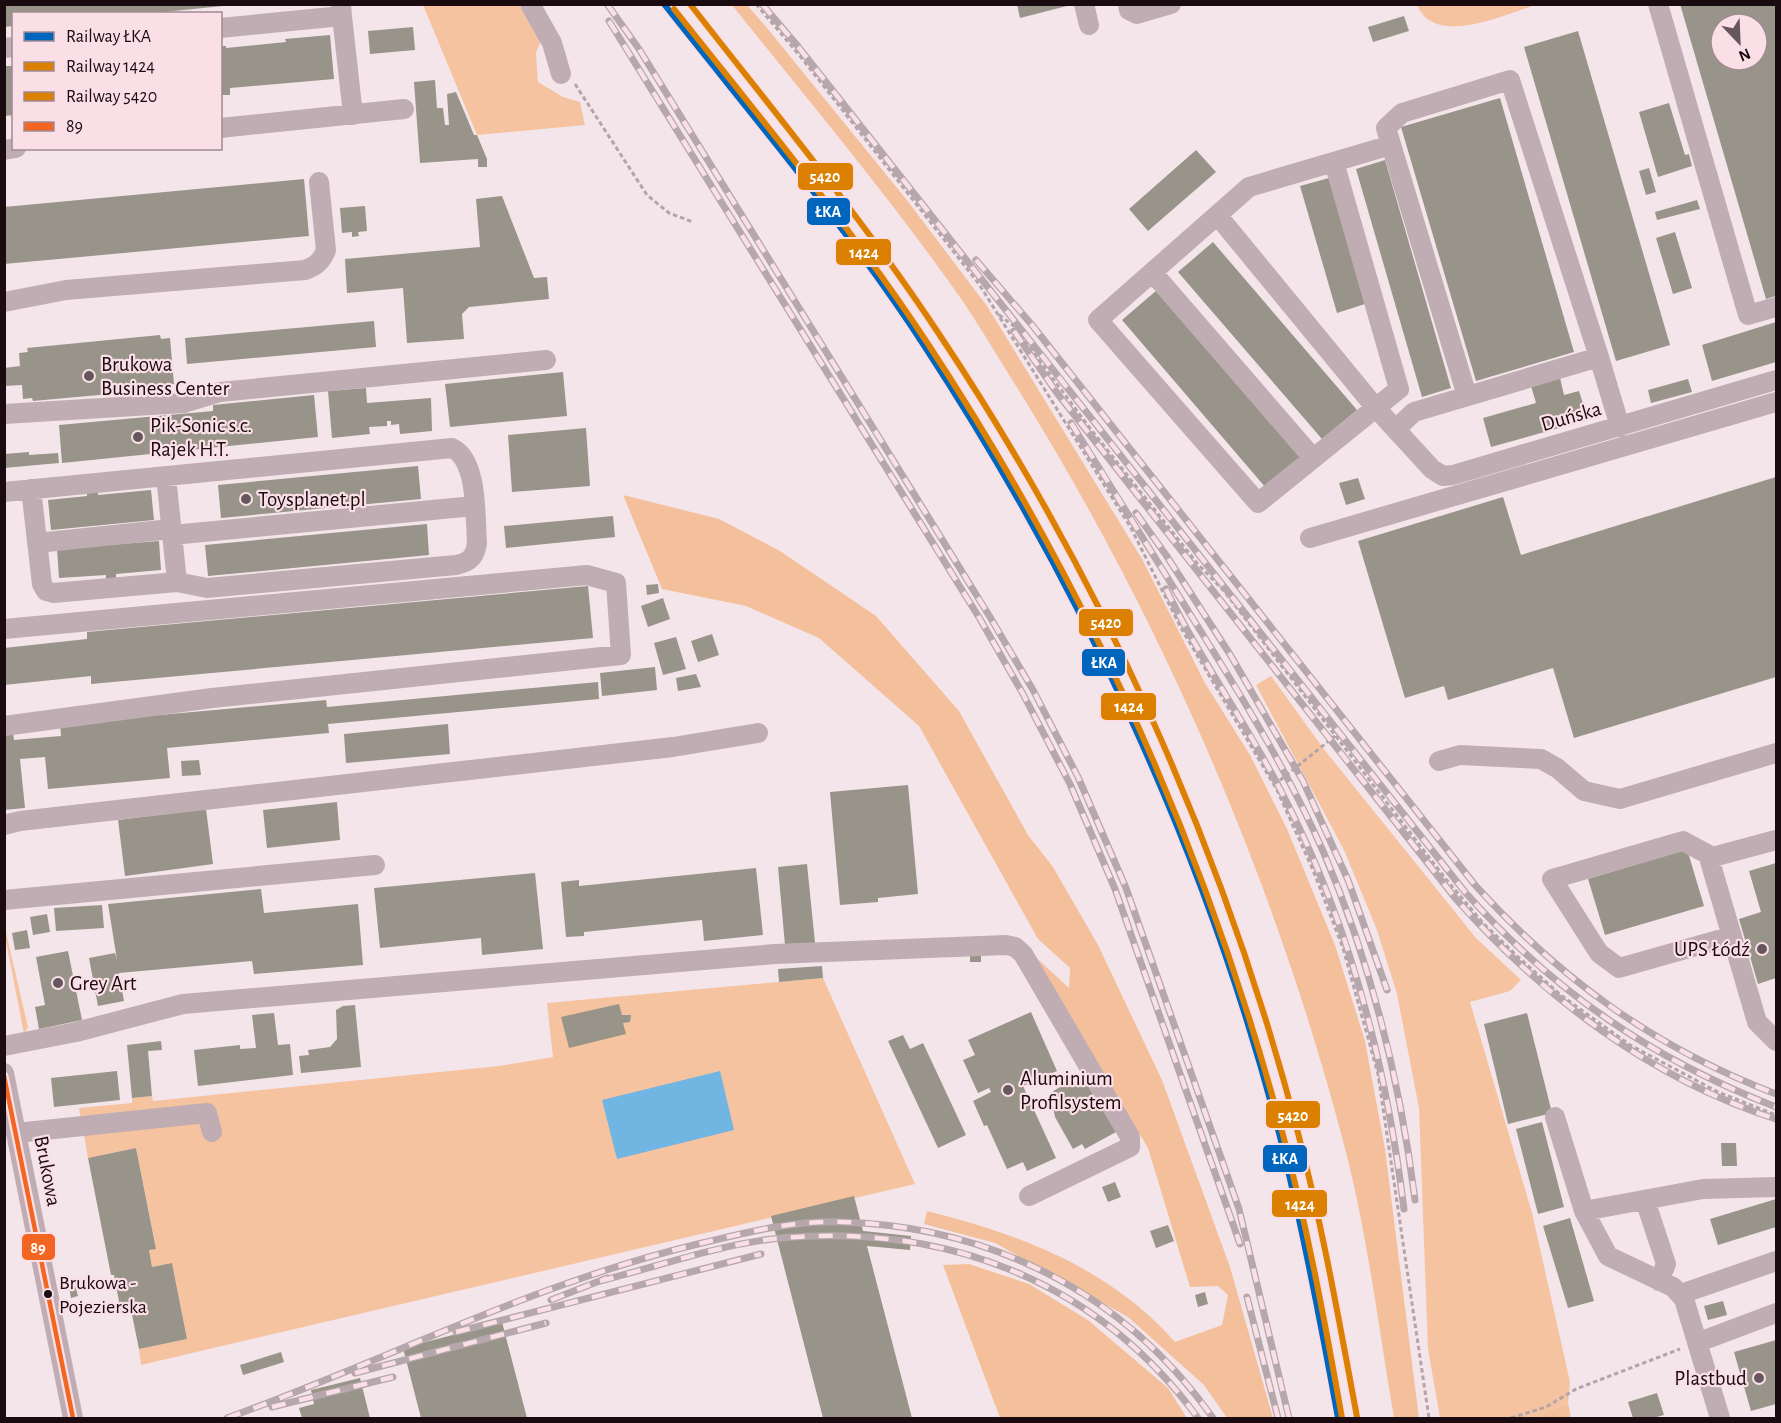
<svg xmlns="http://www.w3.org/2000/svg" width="1781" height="1423" viewBox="0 0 1781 1423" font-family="'Alegreya Sans',sans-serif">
<rect width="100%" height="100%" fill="#f4e5ea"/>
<path fill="#f6c3a0" d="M423 5H519L541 40 536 53 538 82 563 97 580 102 585 125 477 135Z
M1417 5H1536C1504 14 1435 48 1417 5Z
M1271 676 1323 748 1476 938 1521 980 1510 991 1470 1002 1532 1213 1570 1382 1568 1403 1533 1418H1440L1428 1349 1419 1108 1397 994 1377 930 1344 850 1256 685Z
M4 924 28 1027 24 1034 5 936Z
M823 978 915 1184 141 1365 139 1349 187 1339 172 1263 152 1267 149 1250 156 1248 136 1148 88 1158 79 1108 132 1103V1098L152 1096 153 1101 499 1066 553 1057 547 1003Z"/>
<path fill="#f4c09c" d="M732 5H747L767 28 906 199 987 306 1142 559 1205 683 1250 755 1287 829 1335 945 1365 1041 1385 1149 1419 1418H1394C1378 1325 1367 1229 1342 1137 1273 877 1163 623 1021 394 1000 361 980 326 957 293 887 194 808 100 732 5Z
M623 495 719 519 780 551 876 616 959 711 1028 835 1053 867 1098 945 1162 1080 1230 1267 1273 1418H1227L1204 1385 1128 1317 995 1243 924 1224 927 1211C1019 1234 1110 1268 1175 1342L1222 1325 1228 1295 1218 1286 1190 1287 1148 1148 1029 951 1069 988 1070 968 1038 939 919 726 819 638 746 606 662 589Z
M969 1264 1029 1284 1088 1320 1168 1388 1187 1418H1000L943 1265Z
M1568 1403 1571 1418H1533Z"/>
<path fill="#71b5e2" d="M720 1071 734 1130 617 1159 602 1100Z"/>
<path fill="#989489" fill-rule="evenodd" d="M4 4H223V6L144 14H14V26L4 27Z
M1017 4H1071V5L1020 18Z
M1680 4H1776V296L1766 299ZM1721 24H1757V60H1721Z
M1404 16 1409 31 1373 42 1368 27Z
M413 27 415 50 370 54 368 31Z
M1578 31 1670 345 1616 361 1524 47Z
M330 35 334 79 230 88V95H220V46H226V48L286 42 285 39Z
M4 66H14V115L4 116Z
M435 80 437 108H443L445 125H449L447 94 456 92 474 135H477L487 159V167H478V159L420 163 414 82Z
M1500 98 1574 352 1476 381 1401 127Z
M1669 103 1685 155 1689 154 1692 166 1658 177 1639 112Z
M1196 150 1216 172 1148 231 1129 209Z
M1385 160 1451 388 1422 397 1356 169Z
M1649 168 1656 192 1646 195 1639 171Z
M1329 178 1365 304 1337 313 1300 186Z
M304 179 309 236 4 264V207Z
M502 196 534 278 547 277 549 299 469 307 462 314 464 339 407 343 403 288 347 293 345 259 480 247 476 199Z
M1697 200 1700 209 1657 220 1655 212Z
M365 206 367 231 358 232 359 236 352 237V232L342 233 340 208Z
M1675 232 1692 288 1673 294 1656 238Z
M1213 242 1357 410 1322 439 1178 272Z
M1157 290 1301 458 1266 488 1122 320Z
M374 321 376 347 187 364 185 338Z
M1776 322V362L1712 381 1702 345Z
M160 335 161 339 170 338 174 384 165 385V389L33 401 32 398 23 399 22 385 4 386V368L20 366 19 353 28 352 27 348Z
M563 372 567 416 450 427 445 384Z
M1560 378 1564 395 1579 391 1588 420 1491 447 1483 418 1536 403 1531 386Z
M1688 379 1692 392 1651 403 1648 390Z
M366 388 367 403 431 398 432 431 400 434 399 424 391 425V421H387V426L369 427 370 434 332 438 328 391Z
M314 395 318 437 62 463 59 425 213 411V405Z
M586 428 590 486 512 492 508 435Z
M29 452V455L58 453 59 463 4 468V454Z
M418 466 421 499 221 518 218 485Z
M1776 477V677L1574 738 1553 668 1448 700 1444 686 1405 698 1358 541 1503 497 1521 555Z
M1358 478 1365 499 1346 505 1339 483Z
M151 490 154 520 51 530 48 500 87 496V492L98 491V495Z
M613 516 615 537 506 548 504 526Z
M427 524 429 555 208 576 205 545Z
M159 541 161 570 116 574V578L106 579V575L59 578 57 549Z
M658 584 659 593 647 595 646 585Z
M588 586 593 638 91 684V676L4 685V648L87 639V632Z
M663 598 670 619 648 627 641 606Z
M712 634 719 655 698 662 691 641Z
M676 637 686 669 663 675 654 643Z
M655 667 657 690 602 696 600 673Z
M696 674 701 687 678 691 676 678Z
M598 682 599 699 328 724 329 733 167 748 170 778 48 789 45 757 20 759 25 808 4 810V733L13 732 14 740 61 736 60 724 326 700 327 707Z
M448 724 450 754 346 763 344 734Z
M199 760 201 775 182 776 181 761Z
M908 785 918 894 878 898V902L840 905 830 792Z
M337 802 340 840 267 848 263 810Z
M206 809 213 864 125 876 118 820Z
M1687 849 1704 906 1605 935 1588 879Z
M1776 863V978L1758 984 1739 919 1761 912 1749 871Z
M807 864 815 943 785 945 778 867Z
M756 868 763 935 704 941 702 920 584 932V936L566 937 561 882 579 880V886Z
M535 873 543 949 482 955 481 938 380 948 374 888Z
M261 889 264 913 358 904 363 965 254 974 252 961 119 973 124 1001 98 1006 89 958 115 953 117 960 108 904Z
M102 905 104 928 56 931 54 908Z
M47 914 50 932 33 935 30 917Z
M27 930 30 948 15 950 12 933Z
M68 951 82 1020 39 1029 35 1007 45 1005 36 957Z
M981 954V962H970V955Z
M822 966 823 978 779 982 778 969Z
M619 1004 622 1015H631L630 1022 623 1023 626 1034 569 1048 561 1017Z
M355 1005 361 1067 301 1073 299 1056 309 1055 308 1050 330 1047 337 1039 336 1010 343 1006Z
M1031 1012 1057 1071 1023 1086 1056 1158 1027 1171 1023 1162 1007 1169 987 1125 984 1126 973 1101 991 1092 989 1088 978 1093 963 1060 975 1055 968 1040Z
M274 1013 278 1045 290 1044 293 1075 198 1086 194 1050 240 1045V1049L256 1048 252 1015Z
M1527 1013 1552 1113 1508 1124 1484 1024Z
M903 1035 910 1049 923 1043 966 1135 938 1148 888 1041Z
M161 1041 162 1050 148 1051 152 1096 132 1098 127 1045Z
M117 1071 120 1100 54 1107 51 1078Z
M1075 1079 1077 1083 1084 1079 1116 1132 1085 1149 1082 1144 1073 1149 1055 1117 1053 1107 1060 1104 1053 1091Z
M1542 1122 1564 1207 1538 1214 1516 1129Z
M1721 1143H1736L1737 1166H1722Z
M136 1148 156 1249 149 1250 152 1267 172 1263 187 1339 139 1349 131 1310 121 1312 114 1275H111L88 1158Z
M1115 1182 1121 1197 1108 1202 1102 1187Z
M854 1196 863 1231 911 1236 910 1250 867 1246 912 1418H823L771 1216Z
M1776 1199V1227L1718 1245 1710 1219Z
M1570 1218 1594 1301 1568 1308 1543 1226Z
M1168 1225 1174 1241 1156 1248 1150 1231Z
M75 1285 78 1296 71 1298 69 1286Z
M1205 1292 1208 1304 1198 1307 1195 1295Z
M1723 1301 1727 1315 1708 1320 1704 1306Z
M502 1322 527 1418H421L403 1348Z
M1776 1340V1404L1751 1411 1734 1352Z
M281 1352 284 1362 243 1375 240 1365Z
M360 1378 370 1418H302L299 1408 314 1404 311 1390Z
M1657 1393 1664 1415 1653 1418H1633L1628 1402Z"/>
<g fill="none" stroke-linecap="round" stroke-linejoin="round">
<path stroke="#b4a4a9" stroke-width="3" stroke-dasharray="4.5 3" stroke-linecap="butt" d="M756 4 800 56 979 284 1131 528 1181 628 1277 790 1313 870 1343 948 1378 1074 1429 1418
M575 84 647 195 669 213 693 222
M999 315 1014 326 1089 427 1197 563 1224 591 1445 878 1483 923 1517 956 1562 996 1630 1045 1718 1092 1776 1115
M1274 785 1335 736
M1511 1418 1546 1407 1576 1389 1680 1349"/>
<path stroke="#c0adb3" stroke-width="20" d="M530 4 552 43 561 74
M1084 4 1089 25
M1128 4 1129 10 1137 14 1171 4
M1658 4 1748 315 1776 307
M342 16 353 115
M220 28 342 16 341 4
M4 48 14 47
M220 128 404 109
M4 150 16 148
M1334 162 1399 389 1258 503 1098 320 1249 187 1391 145
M1218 216 1375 407 1432 469 1443 476 1453 475 1776 380
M1153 273 1313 458
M4 302 66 290 305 270C316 266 322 261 326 250L319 182
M1599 357 1620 427
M4 414 184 403 220 392 546 360
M1397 428 1414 412 1599 357 1510 80 1402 113 1386 128 1467 396
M166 476 177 582
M4 492 452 448C478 460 475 516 477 543 475 557 470 562 456 565L207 588 177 582 53 593 46 591 42 584 31 489
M172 535 474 506
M1310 538 1776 402
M37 543 171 529
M4 629 587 575 616 583 621 655 212 698 4 726
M1439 761 1460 755 1541 759 1557 768 1584 791 1620 799 1776 753
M4 825 20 821 673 747 758 733
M1776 840 1709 858 1757 1022 1776 1041
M1709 858V855L1683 841 1552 879 1599 953 1619 968 1732 936
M4 900 375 865
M4 1046 76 1032 183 1004 775 954 1006 945 1015 947 1023 954 1130 1137V1147L1029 1196
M4 1073 73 1418
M1555 1117 1584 1211 1608 1256 1673 1287 1684 1299 1720 1418
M16 1133 207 1113 212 1132
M1645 1200 1666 1264 1659 1281
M1584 1211 1703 1189 1776 1187
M1681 1294 1776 1261
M1699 1342 1776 1313"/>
<g stroke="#b5a7ab" stroke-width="7">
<path id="rail" d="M607 4 639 49 990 617 1033 690 1078 777 1126 888 1239 1209 1289 1418
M762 4 796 44 1465 892C1554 992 1652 1059 1776 1107
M609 21 980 619 1023 694 1070 784 1115 889 1240 1244
M976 260 1032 325 1475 885C1562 981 1656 1048 1776 1094
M1014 331 1057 393 1456 899C1542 996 1651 1079 1776 1119
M1071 423C1114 491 1157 561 1200 630 1245 702 1289 774 1323 851 1371 963 1400 1080 1415 1200
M1136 513 1166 555 1231 656 1303 781 1348 880 1387 990
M1166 589C1199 658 1245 721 1280 789 1349 920 1386 1063 1404 1209
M600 1281C656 1267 715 1246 772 1239 942 1221 1097 1280 1198 1418
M1247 1297 1278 1418
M551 1300 607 1278
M456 1332 761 1254
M355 1373 546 1323
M272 1407 393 1377
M227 1418C388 1360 533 1283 702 1243 748 1232 795 1220 842 1222 908 1224 972 1238 1032 1266 1106 1300 1166 1352 1213 1418"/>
</g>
<use href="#rail" stroke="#fadfe7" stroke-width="4.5" stroke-dasharray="14" stroke-linecap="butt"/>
<g stroke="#fadfe7" stroke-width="9">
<path id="bus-1" d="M4 1076 73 1418"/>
</g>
<use href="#bus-1" stroke="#f26522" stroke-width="4.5"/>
<g stroke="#fadfe7" stroke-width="10">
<path id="rail-1" d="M664 4C753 117 847 227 925 347 1083 589 1208 857 1280 1137 1303 1230 1321 1324 1338 1418"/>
</g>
<g stroke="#fadfe7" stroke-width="10">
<path id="rail-2" d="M674 9C761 119 851 227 928 344 1087 586 1207 851 1282 1131 1307 1226 1325 1322 1342 1418"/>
</g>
<g stroke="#fadfe7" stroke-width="10">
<path id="rail-3" d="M690 4C775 113 863 219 939 334 1101 577 1223 847 1297 1129 1322 1224 1339 1320 1357 1417"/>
</g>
<use href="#rail-1" stroke="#0065bd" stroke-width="6"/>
<use href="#rail-2" stroke="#dc8002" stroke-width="6"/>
<use href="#rail-3" stroke="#dc8002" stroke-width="6"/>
</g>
<g fill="#66575c" stroke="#fadfe7" stroke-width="2">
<circle cx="89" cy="376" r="6"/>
<circle cx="138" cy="437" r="6"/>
<circle cx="246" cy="499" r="6"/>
<circle cx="1762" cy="949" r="6"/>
<circle cx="58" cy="983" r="6"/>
<circle cx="1008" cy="1090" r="6"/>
<circle cx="1759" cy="1378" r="6"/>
</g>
<circle fill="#190b10" stroke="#fadfe7" stroke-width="2" cx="48" cy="1294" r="5"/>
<g text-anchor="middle" stroke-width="4.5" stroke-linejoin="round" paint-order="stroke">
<g font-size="20" fill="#190b10" stroke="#fadfe7" text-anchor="start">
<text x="59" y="1289">Brukowa -<tspan x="59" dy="24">Pojezierska</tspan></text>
</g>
<g font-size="21" fill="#190b10" stroke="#fadfe7" text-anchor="start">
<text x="101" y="371">Brukowa<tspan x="101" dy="24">Business Center</tspan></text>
<text x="150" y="432">Pik-Sonic s.c.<tspan x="150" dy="24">Rajek H.T.</tspan></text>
<text x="258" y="506">Toysplanet.pl</text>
<text x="1750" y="956" text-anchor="end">UPS Łódź</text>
<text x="70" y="990">Grey Art</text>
<text x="1020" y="1085">Aluminium<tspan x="1020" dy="24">Profilsystem</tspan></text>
<text x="1747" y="1385" text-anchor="end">Plastbud</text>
</g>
<g font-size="21" fill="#190b10" stroke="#fadfe7">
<text transform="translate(1571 416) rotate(-16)" y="7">Duńska</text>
<text transform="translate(48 1171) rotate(79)" y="7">Brukowa</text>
</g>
</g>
<g stroke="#fadfe7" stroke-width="2">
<rect x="797" y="162" width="57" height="29" rx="6" fill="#dc8002"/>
<rect x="806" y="197" width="45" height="29" rx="6" fill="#0065bd"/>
<rect x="835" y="238" width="57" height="28" rx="6" fill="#dc8002"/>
<rect x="1078" y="608" width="56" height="29" rx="6" fill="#dc8002"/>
<rect x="1081" y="648" width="45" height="29" rx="6" fill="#0065bd"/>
<rect x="1100" y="692" width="57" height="29" rx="6" fill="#dc8002"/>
<rect x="1265" y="1100" width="56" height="29" rx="6" fill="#dc8002"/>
<rect x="1262" y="1144" width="46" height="29" rx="6" fill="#0065bd"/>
<rect x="1271" y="1189" width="57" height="29" rx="6" fill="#dc8002"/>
<rect x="21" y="1233" width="35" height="28" rx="6" fill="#f26522"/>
</g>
<g font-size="16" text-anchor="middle" font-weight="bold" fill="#fff">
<text x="825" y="182">5420</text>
<text x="828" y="217">ŁKA</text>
<text x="864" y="258">1424</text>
<text x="1106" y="628">5420</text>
<text x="1104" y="668">ŁKA</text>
<text x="1129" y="712">1424</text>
<text x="1293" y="1121">5420</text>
<text x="1285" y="1164">ŁKA</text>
<text x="1300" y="1210">1424</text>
<text x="38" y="1253">89</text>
</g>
<rect width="1781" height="1423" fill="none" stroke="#190b10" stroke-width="12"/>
<rect x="12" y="12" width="210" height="138" fill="#fadfe7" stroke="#a08a91" stroke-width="1.5"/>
<rect x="24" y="32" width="30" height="9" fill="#0065bd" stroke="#a08a91" stroke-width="1.5"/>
<text x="66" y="42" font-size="18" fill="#190b10">Railway ŁKA</text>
<rect x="24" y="62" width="30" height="9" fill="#dc8002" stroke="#a08a91" stroke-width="1.5"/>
<text x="66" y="72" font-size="18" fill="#190b10">Railway 1424</text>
<rect x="24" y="92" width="30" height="9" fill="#dc8002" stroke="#a08a91" stroke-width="1.5"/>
<text x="66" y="102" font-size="18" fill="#190b10">Railway 5420</text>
<rect x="24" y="122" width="30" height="9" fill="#f26522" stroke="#a08a91" stroke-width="1.5"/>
<text x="66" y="132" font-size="18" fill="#190b10">89</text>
<g transform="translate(1739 42) rotate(157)"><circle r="28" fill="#fadfe7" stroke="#a08a91" stroke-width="1.5"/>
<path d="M0-4.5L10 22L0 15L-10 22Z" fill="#66575c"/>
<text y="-9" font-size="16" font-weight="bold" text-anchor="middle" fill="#190b10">N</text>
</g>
</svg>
